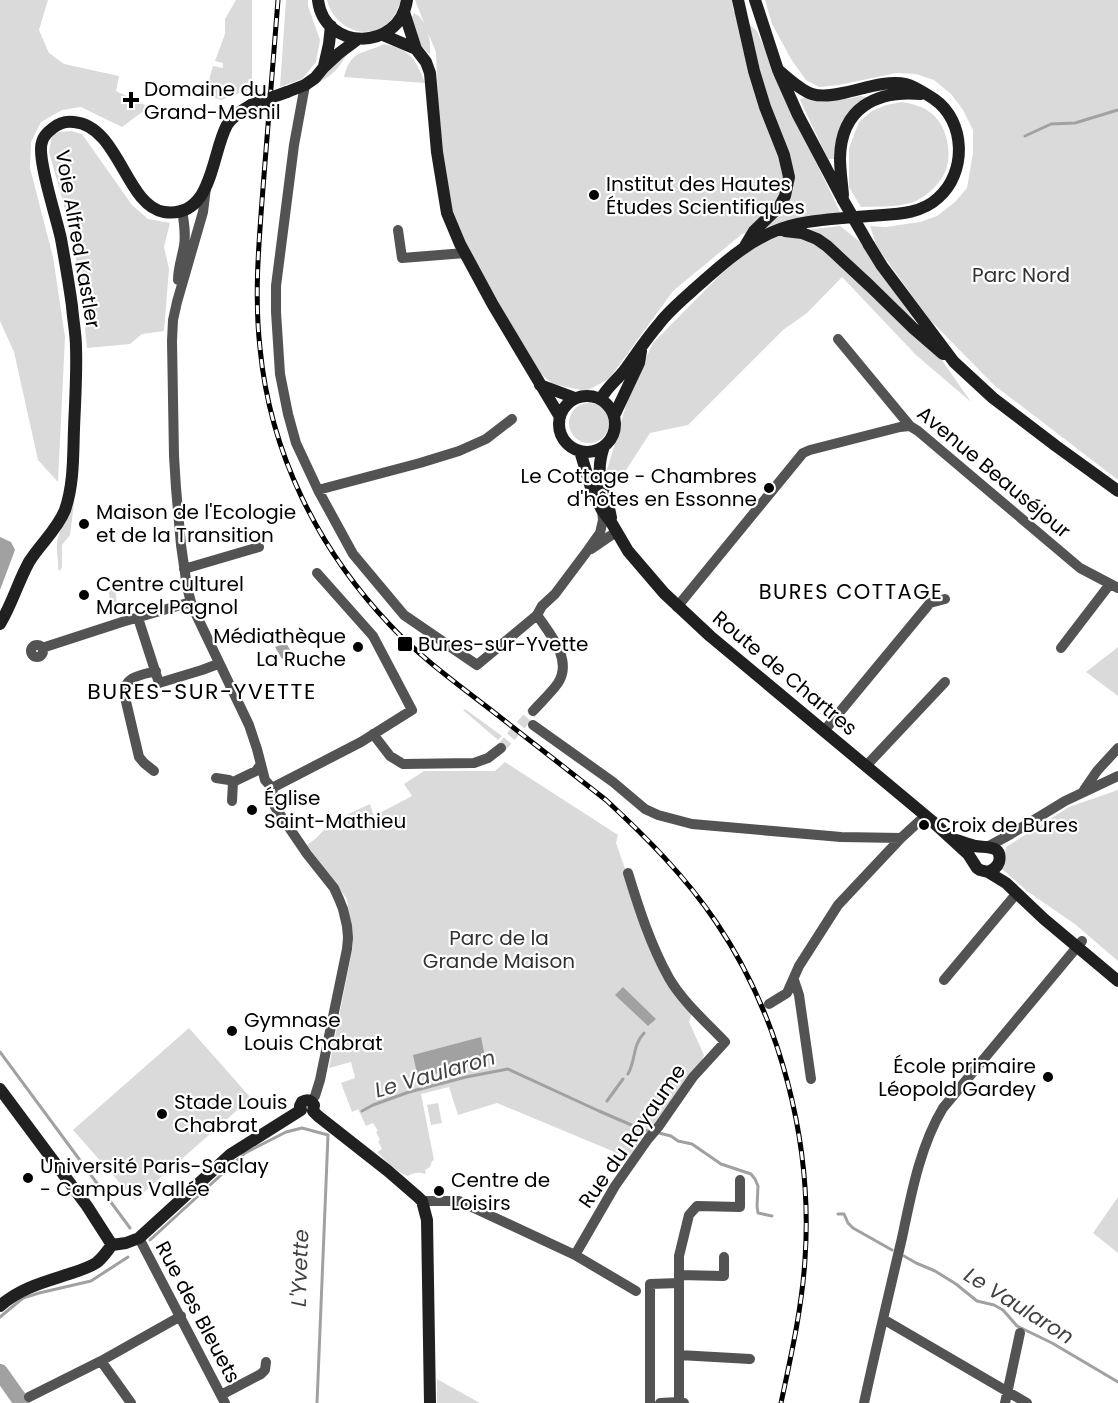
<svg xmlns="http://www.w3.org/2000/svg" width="1118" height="1403" viewBox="0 0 1118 1403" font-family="Poppins,sans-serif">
<rect width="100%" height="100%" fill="#fff"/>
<path fill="#dadada" d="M0 0H48L39 30 49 53 64 64 119 76 116 91 149 107 122 127 81 107 62 110 41 122 31 142 30 168 53 257 65 337 58 482 38 460 14 352 0 321Z
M236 0H252V88L221 100 205 94 213 66 223 68V63L215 61 225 34V19Z
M286 0H308V6L320 40 316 62 302 79 280 87Z
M327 0H401C398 8 396 15 390 21 368 43 334 29 327 0Z
M415 0H732L733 10 757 31 791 110 840 212 742 234 673 291 609 379 586 391 553 384 537 371 470 254 451 210 440 149 436 52 428 33 430 42V55L417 41 412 17 414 13 419 16 424 23Z
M765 0H1118V480L994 385 930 320 877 247 870 226 886 227 920 222 937 216 955 202 967 188 973 153V130L963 110 951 94 934 80 916 74 896 73 839 85 819 87 806 80 791 59 772 24Z
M384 44C411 50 415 58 425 83L344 77C351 49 362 55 384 44Z
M347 54C338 70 332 75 317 84H314L333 61Z
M860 96 866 97C845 111 842 136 835 159H828L800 100 805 97 822 102 852 98Z
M902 102C913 104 922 106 931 113 947 125 953 154 945 172 940 184 928 195 916 201 899 208 879 206 861 207L849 187V148L859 122 872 111 886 105Z
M71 131 82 134 132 205 148 219 170 223 164 247 169 269 164 331 142 334 130 344 87 348 81 291 72 234 49 152 52 136 59 132Z
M840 226 859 241 971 402 916 355 842 277 807 313 783 330 688 425 650 433 612 492 604 480 630 392 653 343 720 275 769 234Z
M569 423a20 20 0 1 1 40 0a20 20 0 1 1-40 0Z
M74 503 70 535 62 545V567L60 571 58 569C59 561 56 553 57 544 58 530 69 516 74 503Z
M115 586 118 615H110L109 590Z
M1118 647V696L1086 672Z
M465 709 502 736 498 740 463 710Z
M505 762 618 835 616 843 656 957 692 1013 689 1022 704 1055 699 1067 650 1135 643 1136 629 1158 497 1103 458 1115 449 1087 421 1094 434 1160 432 1161 430 1167 425 1170 426 1174C419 1172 414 1172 408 1176 396 1172 387 1162 377 1152L382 1149 378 1141 380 1140 376 1132 378 1131 373 1123 366 1126 358 1109 352 1112 341 1083 355 1078 351 1062 329 1068 353 945 347 899 307 845 315 839 333 821 370 804 374 816 412 796 404 784 424 771H495Z
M1118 790V961L1076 925 1027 891 1002 869 1006 847 1069 807Z
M189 1028 251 1098 135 1200 73 1130Z
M438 1103 442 1123 431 1125 427 1105Z
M1118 1197V1253L1093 1233Z
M437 1379 480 1403H437Z"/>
<path fill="#a1a1a1" d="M0 537 11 542 15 550 0 590Z
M286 643 292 653 282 659 275 647Z
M623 987 656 1019 648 1026 615 995Z
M481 1037 486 1062 418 1078 413 1055Z"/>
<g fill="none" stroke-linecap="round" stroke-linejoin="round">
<path stroke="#a1a1a1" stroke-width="3" d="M1025 136 1051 124 1075 123 1118 110
M0 1052 130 1228
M628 1074C636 1060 632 1046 644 1033
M607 1101 623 1079
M362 1111 373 1105 409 1092 466 1077 508 1069 599 1111 643 1130 648 1131
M659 1133 671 1136 678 1141 692 1144 721 1164 751 1174 755 1179 758 1186 757 1206 758 1213 772 1216
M838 1214H844L848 1223 853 1228 892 1250
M150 1240 245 1153 286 1132 302 1128 328 1135 317 1403
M904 1256 916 1263 935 1271 956 1284 977 1301 994 1305 1003 1310 1017 1326 1052 1343 1118 1382
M0 1317 23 1298 39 1293 91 1281 128 1257"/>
<path stroke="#a1a1a1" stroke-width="16" d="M0 1372 22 1403"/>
<path stroke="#d9d9d9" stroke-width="10" stroke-dasharray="10 5" stroke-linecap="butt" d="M501 748 533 711"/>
<path stroke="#535353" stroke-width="10" d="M305 85 294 145 276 286V312L280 374 288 414 296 443 318 490 353 554 404 615 477 665 537 615 542 606 555 594 588 550 600 533 603 520 602 510
M206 188 203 212 177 302 173 320 172 341 174 456 176 488 181 545 187 587 192 606 249 725 257 749 265 780 272 788 275 807 307 854 334 888 339 899 343 909 347 926 348 938 347 949 320 1080 315 1096 311 1101
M398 230 402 258 465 253
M178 280C178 268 182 257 184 246 186 234 184 222 182 210
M838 339 910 426 918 431 1080 568 1118 588
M318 490 420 463 459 451 486 439 512 419
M591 549 616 532
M184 569 259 547
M677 607 803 453 810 450 900 427 910 426
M138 618 159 683 202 670 218 664
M31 651a6 6 0 1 1 12 0a6 6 0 1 1-12 0Z
M42 648 122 622 191 602
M1061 648 1110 584
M533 711C541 702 551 693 558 683 573 660 550 634 537 615
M533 725 613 782 645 809 658 815 692 824 841 837 901 838
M824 731 930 603 945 599
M373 734 390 756 403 764 474 763 488 758 501 748
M866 766 945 682
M154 771 144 763 139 757 124 693C125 676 142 675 156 671
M216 778 229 780 233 782
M233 782 256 771 261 764
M272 788 361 742 412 710 373 636 317 573
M1084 790 1097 771 1118 748
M232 801 233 782
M989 846 1011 834 1065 801 1118 776
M794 980 799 995 811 1079
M944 980 1017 893
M769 1004 787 993 799 966 838 905 901 838 925 816
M422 1201H459L575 1255 636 1291
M139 1238 225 1403
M575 1255 615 1186 648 1139 659 1126 693 1077 725 1042C707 1023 682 1001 669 978 651 946 639 909 628 873
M679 1275 724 1276V1257
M883 1319 1027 1403
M679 1355 750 1359
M101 1361 131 1403
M221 1395 261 1374 265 1370 266 1362
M29 1397 101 1361 181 1316
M650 1403V1284L679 1283
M660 1403 679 1402
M684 1403 679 1402V1256L689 1215 697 1206 740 1207V1180
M864 1403C876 1348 889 1293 902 1238 911 1195 920 1146 943 1108L1082 941
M1005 1403 1020 1333"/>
<path stroke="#202020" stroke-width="12" d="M318 0C324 51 399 52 407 0
M738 0 754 71 765 107 784 155 789 177 785 196 779 207 754 231 745 246
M755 0 778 70 798 115 843 200
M404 12 416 49 426 62 430 73 437 152 447 213 460 244 493 305 560 417
M383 35 416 49
M324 66 329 44 331 26
M287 92 305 85 315 78 324 67 338 54 358 39
M843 195C842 183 840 170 840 158 841 108 876 90 921 94
M785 231 802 233 817 239 827 246 870 286 913 328 943 354
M869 245 882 266 954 362 993 398 1056 446 1118 491
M540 385 575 398
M559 424a28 28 0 1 1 56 0a28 28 0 1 1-56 0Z
M601 399C606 388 616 381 624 371 635 356 646 339 659 324 668 312 680 302 691 292 722 264 755 233 797 224 821 219 845 218 869 216 893 214 920 215 938 198 967 173 966 121 934 99 926 94 915 86 906 84 886 80 863 89 843 93 834 95 821 97 812 94 800 90 788 78 778 70
M614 416 639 363 641 351
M604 446C593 479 606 487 611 518
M580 451 592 491 602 510 611 522 628 551 664 593 710 636 932 821 968 854 977 868 980 870 988 872 1006 883 1044 919 1118 981
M0 624C12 604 18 582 29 562 40 544 57 530 65 510 74 484 73 455 74 429 75 402 77 374 76 347 76 334 73 320 72 306 69 284 65 261 61 239 57 219 36 157 42 142 43 137 49 131 53 128 59 123 67 121 74 122 119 126 126 206 164 212 213 219 211 154 227 125 233 116 242 110 251 105
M956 840C962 842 968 844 975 846 985 848 1003 844 999 862 997 868 993 870 988 872
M0 1089 87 1206 112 1245
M301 1110 300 1106 302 1102C307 1099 311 1100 314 1105L313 1111 318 1116 388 1171 418 1197 422 1201 427 1220 430 1403
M0 1306C20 1288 44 1282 69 1274 78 1271 88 1268 96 1263 102 1259 107 1251 112 1245L126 1243 139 1238 231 1154 301 1110"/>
<g stroke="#000" stroke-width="5">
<path id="rail" d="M278 0C273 63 268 125 263 188 259 241 254 295 260 348 270 453 318 549 390 625 420 657 456 683 491 710 529 740 568 770 606 800 646 837 685 876 716 922 781 1018 813 1144 805 1259 802 1308 791 1356 781 1403"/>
</g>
<use href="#rail" stroke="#fff" stroke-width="3" stroke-dasharray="9" stroke-linecap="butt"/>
<path stroke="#202020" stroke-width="12" d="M251 105 287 92
M843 200 869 245"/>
</g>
<g fill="#000" stroke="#fff" stroke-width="2">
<path d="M128 91h6v6h6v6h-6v6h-6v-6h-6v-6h6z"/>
<circle cx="594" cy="195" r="6"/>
<circle cx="769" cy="488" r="6"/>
<circle cx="84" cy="524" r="6"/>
<circle cx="84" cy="595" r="6"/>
<rect x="397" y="636" width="16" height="16" rx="3"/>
<circle cx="358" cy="647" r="6"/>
<circle cx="252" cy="810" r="6"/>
<circle cx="924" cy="825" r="6"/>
<circle cx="232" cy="1031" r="6"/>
<circle cx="1048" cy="1077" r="6"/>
<circle cx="162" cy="1114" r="6"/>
<circle cx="28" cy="1178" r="6"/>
<circle cx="439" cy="1191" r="6"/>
</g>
<g text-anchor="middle" stroke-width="4.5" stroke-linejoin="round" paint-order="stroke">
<g font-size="20" fill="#000" stroke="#fff" text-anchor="start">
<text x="144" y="96">Domaine du<tspan x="144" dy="23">Grand-Mesnil</tspan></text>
<text x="606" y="191">Institut des Hautes<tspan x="606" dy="23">Études Scientifiques</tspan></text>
<text x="757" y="483" text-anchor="end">Le Cottage - Chambres<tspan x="757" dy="23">d'hôtes en Essonne</tspan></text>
<text x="96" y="519">Maison de l'Ecologie<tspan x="96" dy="23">et de la Transition</tspan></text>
<text x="96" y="591">Centre culturel<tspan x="96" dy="23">Marcel Pagnol</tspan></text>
<text x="346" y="643" text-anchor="end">Médiathèque<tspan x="346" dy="23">La Ruche</tspan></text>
<text x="418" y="651">Bures-sur-Yvette</text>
<text x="264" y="805">Église<tspan x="264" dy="23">Saint-Mathieu</tspan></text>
<text x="936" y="832">Croix de Bures</text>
<text x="244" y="1027">Gymnase<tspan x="244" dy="23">Louis Chabrat</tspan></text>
<text x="1036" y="1073" text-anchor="end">École primaire<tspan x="1036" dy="23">Léopold Gardey</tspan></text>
<text x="174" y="1109">Stade Louis<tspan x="174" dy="23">Chabrat</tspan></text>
<text x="40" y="1173">Université Paris-Saclay<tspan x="40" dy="23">- Campus Vallée</tspan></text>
<text x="451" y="1187">Centre de<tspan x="451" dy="23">Loisirs</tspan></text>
</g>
<g font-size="20" fill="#000" stroke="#fff">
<text transform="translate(78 239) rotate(80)" y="7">Voie Alfred Kastler</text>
<text transform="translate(994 472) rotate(40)" y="7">Avenue Beauséjour</text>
<text transform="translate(785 673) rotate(40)" y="7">Route de Chartres</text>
<text transform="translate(632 1136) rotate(-55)" y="7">Rue du Royaume</text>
<text transform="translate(198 1312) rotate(62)" y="7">Rue des Bleuets</text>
</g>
<g font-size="20" fill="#313131" stroke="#fff">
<text x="1021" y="282">Parc Nord</text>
<text x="499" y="945">Parc de la<tspan x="499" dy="23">Grande Maison</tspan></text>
</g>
<g font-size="21" letter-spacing="1.5" fill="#000" stroke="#fff">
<text x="851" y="599">BURES COTTAGE</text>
</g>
<g font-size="21" font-style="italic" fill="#424242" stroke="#fff">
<text transform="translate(435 1074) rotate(-16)" y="7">Le Vaularon</text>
<text transform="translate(300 1268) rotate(-88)" y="7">L'Yvette</text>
<text transform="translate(1019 1306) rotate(32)" y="7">Le Vaularon</text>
</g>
<g font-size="22" letter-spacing="1.5" fill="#000" stroke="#fff">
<text x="202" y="699">BURES-SUR-YVETTE</text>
</g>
</g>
</svg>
